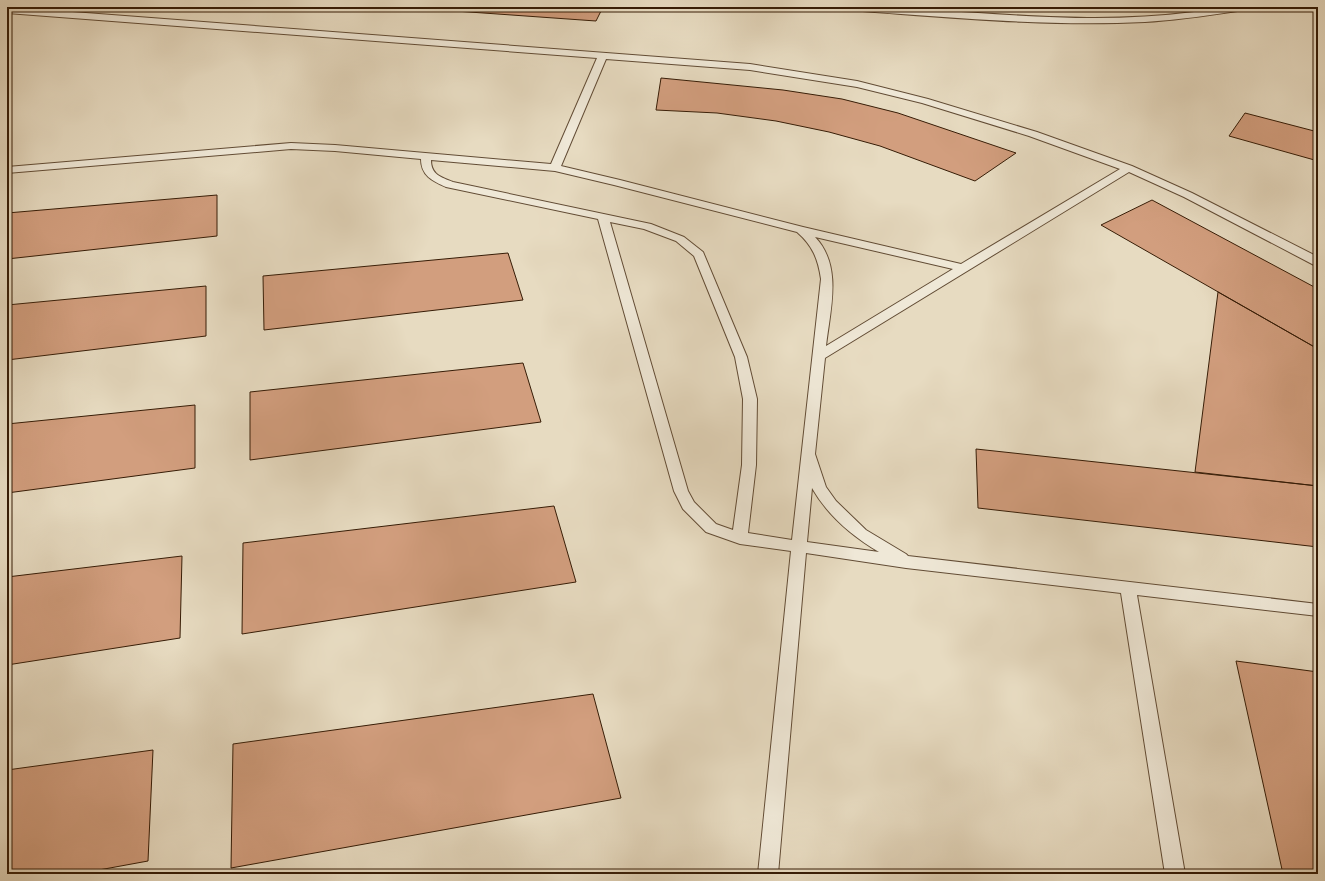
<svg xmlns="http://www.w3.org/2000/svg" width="1325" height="881" viewBox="0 0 1325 881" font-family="'Libre Bodoni',serif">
<rect width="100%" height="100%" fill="#e7dbc1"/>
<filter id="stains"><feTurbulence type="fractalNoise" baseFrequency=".005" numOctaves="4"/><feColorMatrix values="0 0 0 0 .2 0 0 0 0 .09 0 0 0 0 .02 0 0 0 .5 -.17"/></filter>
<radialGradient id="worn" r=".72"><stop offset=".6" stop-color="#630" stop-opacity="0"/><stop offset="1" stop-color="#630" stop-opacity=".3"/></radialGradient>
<path fill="#d29e7e" stroke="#361c06" d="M443 7H575L602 9 596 21 441 10Z
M661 78 783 90 842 99 898 113 1016 153 975 181 880 146 829 132 776 121 717 113 656 110Z
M1245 113 1318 132V161L1229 136Z
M217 195V236L7 259V213Z
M1152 200 1318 289V349L1101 225Z
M508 253 523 300 264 330 263 276Z
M206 286V336L7 360V305Z
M1218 292 1318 349V486L1195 472Z
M523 363 541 422 250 460V392Z
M195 405V468L7 493V424Z
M976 449 1318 486V547L978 508Z
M554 506 576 582 242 634 243 543Z
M182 556 180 638 7 665V577Z
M1236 661 1318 672V874H1283Z
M593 694 621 798 231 868 233 744Z
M153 750 148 861 77 874H7V770Z"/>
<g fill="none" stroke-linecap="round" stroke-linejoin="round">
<g stroke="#624c35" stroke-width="2">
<path id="lane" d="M7 7 750 64 857 81 928 99 1037 132 1132 166 1192 193 1318 257V266L1314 265 1184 197 1129 172 825 358 815 454 826 487 836 501 866 530 906 554 908 556 1318 604V616L1137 595 1185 874H1165L1121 593 906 568 806 553 778 874H758L791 551 740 544 706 532 683 509 674 491 598 219 446 187C433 181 421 176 421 159L335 151 291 149 7 173V167L291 143 335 145 551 164 597 58 7 13ZM606 59 750 70 857 87 922 103 1029 136 1120 169 961 264 803 227 620 180 561 166ZM431 160 555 171 614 185 797 232C813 246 818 259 821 279L792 540 748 533 756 465 757 399 747 357 703 252 684 237 651 224 453 182C441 177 431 175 431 160ZM610 222 644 229 676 241 694 256 735 357 743 399 742 465 733 530 716 524 694 502 688 491ZM815 237 953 269 826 346C830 310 843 266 815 237ZM812 488C828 516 852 536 879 552L807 542Z
M844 7C927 7 1011 18 1095 18 1128 18 1161 16 1194 12 1213 10 1230 7 1248 7L1244 10C1211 15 1178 20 1145 22 1046 27 947 17 848 10Z"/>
</g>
<use href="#lane" fill="#efe8d7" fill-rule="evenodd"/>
</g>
<rect width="1325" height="881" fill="none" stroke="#e7dbc1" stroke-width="24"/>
<rect x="8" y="8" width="1309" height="865" fill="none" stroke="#361c06" stroke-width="2"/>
<rect x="12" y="12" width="1301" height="857" fill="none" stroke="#361c06"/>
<rect width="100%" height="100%" filter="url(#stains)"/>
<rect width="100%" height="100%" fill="url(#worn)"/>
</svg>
